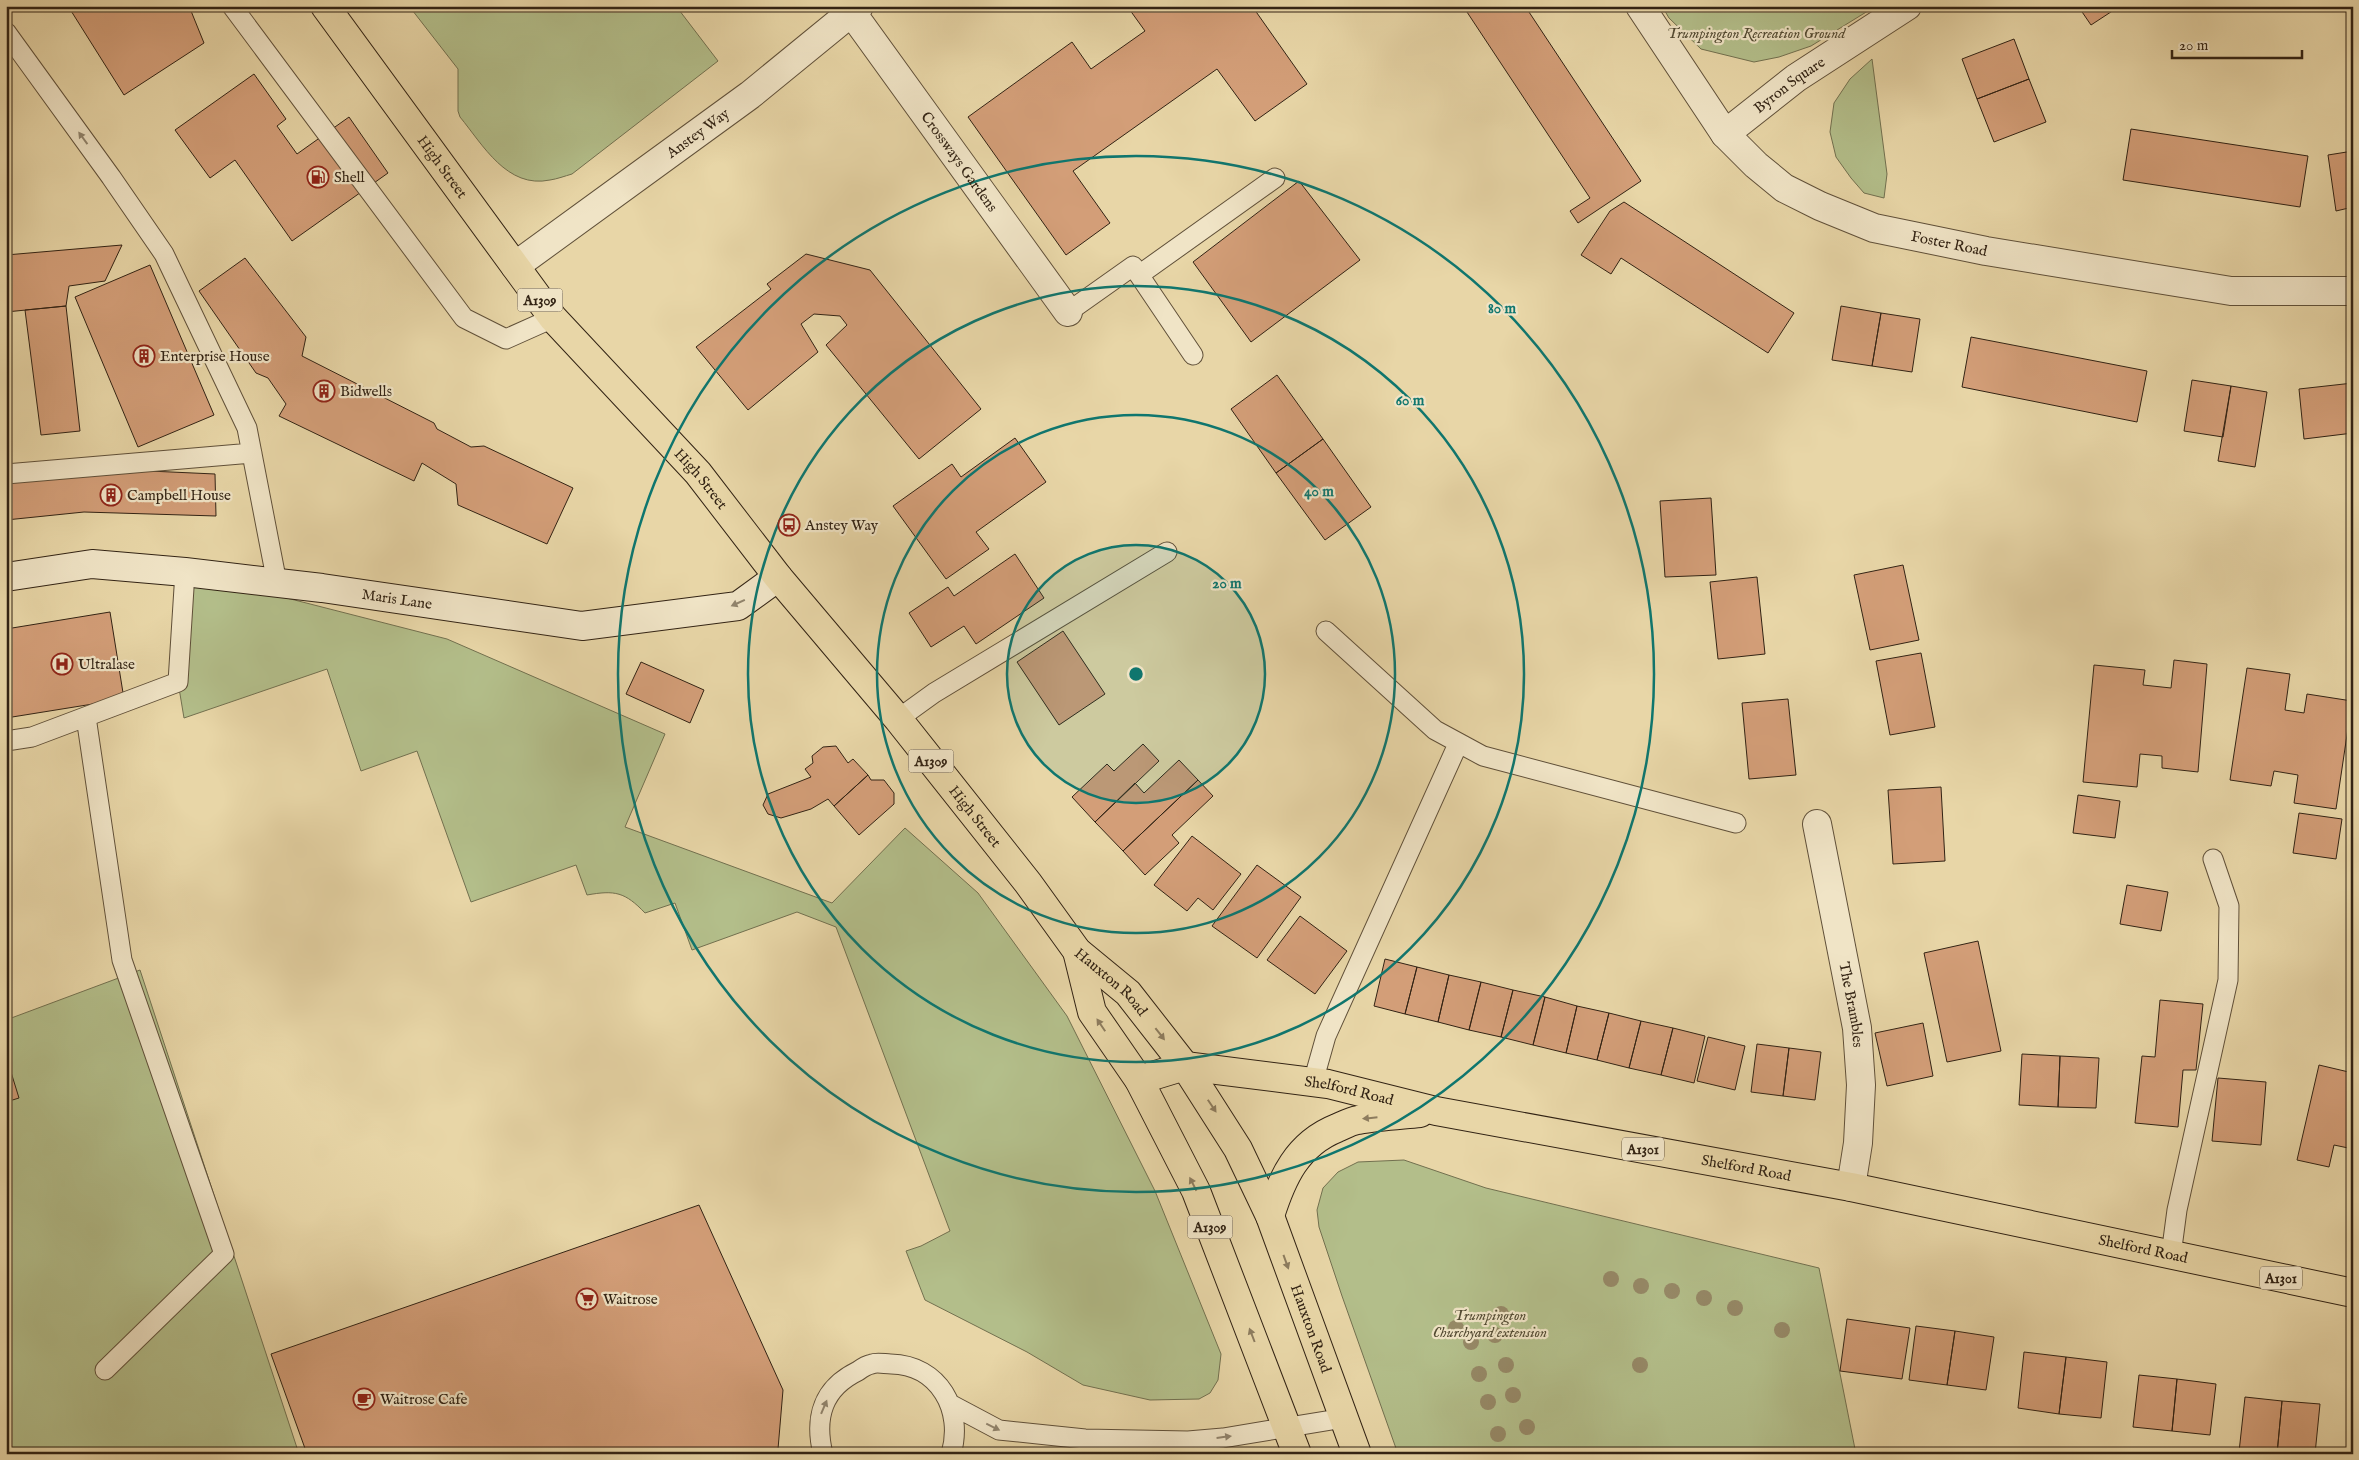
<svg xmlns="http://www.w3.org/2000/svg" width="2359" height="1460" viewBox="0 0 2359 1460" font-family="'IM FELL English',serif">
<rect width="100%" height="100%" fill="#e8d6a7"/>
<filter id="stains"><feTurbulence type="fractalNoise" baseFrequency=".004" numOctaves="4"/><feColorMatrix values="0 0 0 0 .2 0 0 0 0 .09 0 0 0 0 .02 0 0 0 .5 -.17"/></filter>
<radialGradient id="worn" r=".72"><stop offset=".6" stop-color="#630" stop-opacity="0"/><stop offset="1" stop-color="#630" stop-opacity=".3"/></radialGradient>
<path fill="#b3be8a" stroke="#72704f" d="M409 6H676L718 61 572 174C565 176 557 179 550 180 507 189 483 145 460 117L458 111V69Z
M1662 6H1876L1811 46 1779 57 1754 62 1701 49 1669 18Z
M1872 59 1887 174 1884 198 1864 193 1851 178 1836 157 1830 132 1834 103 1850 79Z
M185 572 447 639 665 734 625 827 832 903 905 828 978 893 1067 1016 1155 1191 1221 1354 1218 1380 1210 1393 1199 1399 1150 1400 1083 1385 1027 1352 925 1300 906 1251 921 1246 950 1231 836 927 797 912 692 950 675 903 645 913C625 892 615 890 587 895L576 865 471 902 417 751 361 771 327 669 184 718 178 682Z
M140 970 299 1454H6V1020Z
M1404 1160 1486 1188 1819 1268 1856 1454H1398L1342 1296 1319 1227 1317 1210 1323 1188 1338 1172 1358 1162Z"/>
<path fill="#d39e78" stroke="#322314" d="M68 6H189L204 43 124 95Z
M1127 6H1252L1307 84 1255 121 1217 69 1073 171 1110 223 1066 255 968 117 1072 42 1091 69 1145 31Z
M1463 6H1525L1641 181 1578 223 1570 211 1590 198Z
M2078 6H2120L2091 25Z
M2014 39 2029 79 1977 99 1962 59Z
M254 74 286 119 277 126 297 154 349 117 388 173 292 241 235 160 210 178 175 130Z
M2029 79 2046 122 1994 142 1977 99Z
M2131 129 2308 156 2300 207 2123 180Z
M2353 151V207L2336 211 2328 155Z
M1299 181 1360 260 1251 342 1193 262Z
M1624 202 1794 313 1768 353 1621 258 1611 274 1581 255 1610 211Z
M122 245 105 281 69 286 66 306 6 312V255Z
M806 254 870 270 981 409 919 459 826 345 847 325 840 316 814 314 801 324 818 352 748 410 696 347 771 289 767 284Z
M245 258 306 337 302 356 434 423 437 429 471 447 484 446 573 488 547 544 458 505 456 484 422 463 414 481 279 416 286 404 268 378 256 373 199 291Z
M150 265 214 415 138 447 75 297Z
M66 306 80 431 41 435 25 310Z
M1841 306 1881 313 1872 366 1832 360Z
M1881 313 1920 319 1912 372 1872 366Z
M1971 337 2147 371 2137 422 1962 387Z
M1277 375 1323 439 1276 473 1231 409Z
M2192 380 2231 386 2223 437 2184 431Z
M2353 383V433L2304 439 2299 389Z
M2231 386 2267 392 2255 467 2218 461Z
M1015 438 1046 482 976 532 989 549 946 579 893 506 952 464 961 477Z
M1323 439 1371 507 1325 540 1276 473Z
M83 468 215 474 216 516 84 512 6 520V477Z
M1711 498 1716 575 1665 577 1660 501Z
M1015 554 1044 598 976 644 964 626 931 647 909 613 948 587 954 596Z
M1903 565 1919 640 1870 650 1854 575Z
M1757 577 1765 654 1718 659 1710 582Z
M110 612 124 699 6 718V629Z
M1063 631 1105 694 1059 725 1017 662Z
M1921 653 1935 727 1890 735 1876 661Z
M2174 660 2207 664 2198 772 2162 768V756L2140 754 2137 787 2083 782 2094 665 2145 670 2143 685 2171 688Z
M641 662 704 690 690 723 626 694Z
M2247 668 2290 674 2285 710 2304 713 2307 694 2352 701 2336 809 2294 803 2298 775 2274 771 2271 786 2230 780Z
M1788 699 1796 775 1749 779 1742 703Z
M1143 744 1159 761 1095 822 1072 797 1107 764 1114 771Z
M836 746 848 763 853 759 868 775 834 806 828 799 811 809 781 818 768 814 763 805 768 794 811 777 805 769 813 763 812 756 823 747Z
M1179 760 1198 780 1123 851 1095 822 1135 783 1144 793Z
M868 775 871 780H884L894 793V804L859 835 834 806Z
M1198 780 1213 796 1172 835 1179 843 1145 875 1123 851Z
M1941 787 1945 861 1893 864 1888 790Z
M2078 795 2120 801 2115 838 2073 833Z
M2299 813 2342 819 2336 859 2293 853Z
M1192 836 1241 874 1213 910 1198 898 1187 911 1154 885Z
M1257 865 1301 897 1257 958 1212 926Z
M2127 885 2168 892 2161 931 2120 924Z
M1300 916 1347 951 1315 994 1267 960Z
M1978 941 2001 1051 1947 1062 1924 953Z
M1385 959 1417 967 1405 1014 1374 1006Z
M1417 967 1449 975 1438 1022 1405 1014Z
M1449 975 1481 982 1469 1030 1438 1022Z
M1481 982 1513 990 1501 1037 1469 1030Z
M1513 990 1545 997 1533 1045 1501 1037Z
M1545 997 1577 1006 1566 1053 1533 1045Z
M2160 1000 2203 1004 2196 1070H2183L2178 1127 2135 1123 2142 1056 2155 1057Z
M1577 1006 1609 1013 1597 1060 1566 1053Z
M1609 1013 1641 1021 1629 1068 1597 1060Z
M1641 1021 1673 1028 1661 1075 1629 1068Z
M1923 1023 1933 1076 1887 1086 1875 1033Z
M1673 1028 1705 1036 1694 1083 1661 1075Z
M1708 1037 1745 1046 1735 1090 1697 1081Z
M1757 1044 1789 1048 1783 1096 1751 1092Z
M1789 1048 1821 1052 1815 1100 1783 1096Z
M2022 1054 2060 1056 2058 1107 2019 1105Z
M6 1056 19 1098 6 1102Z
M2060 1056 2099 1058 2096 1108 2058 1107Z
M2319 1065 2353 1073V1149L2334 1145 2329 1167 2297 1160Z
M2218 1078 2266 1082 2261 1145 2212 1141Z
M699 1205 783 1390 778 1449 762 1452 763 1454H307L271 1354Z
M1847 1319 1910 1328 1902 1379 1840 1371Z
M1916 1326 1955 1331 1947 1385 1909 1380Z
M1955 1331 1994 1337 1986 1390 1947 1385Z
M2024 1352 2066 1357 2059 1414 2018 1408Z
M2066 1357 2107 1362 2101 1418 2059 1414Z
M2139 1375 2177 1379 2172 1431 2133 1427Z
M2177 1379 2216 1384 2210 1435 2172 1431Z
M2245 1397 2282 1401 2277 1454 2239 1452Z
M2282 1401 2320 1404 2315 1454H2277Z"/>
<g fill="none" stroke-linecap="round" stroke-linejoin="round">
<g stroke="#605039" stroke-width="21">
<path id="lane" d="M232 6 464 318 506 339 553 318
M6 32 111 177 164 254 247 428 277 583
M1139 275 1275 178
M1068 312 1133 266 1193 355
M6 474 252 453
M1326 631 1435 730 1483 756 1736 823
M86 717 122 960 224 1254 105 1370
M898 719 934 693 1167 552
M6 741 32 737 178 682 185 572
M1313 1082 1326 1036 1458 744
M2171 1255 2177 1210 2228 980 2229 906 2213 859
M950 1404 999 1430 1085 1439 1188 1441 1223 1438 1344 1418
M823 1454C814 1417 823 1388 858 1371 862 1368 867 1365 872 1364 877 1362 885 1364 891 1364 939 1365 964 1410 951 1454"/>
</g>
<g stroke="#605039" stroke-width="30">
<g id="street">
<path id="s1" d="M847 6 1068 312"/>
<path id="s2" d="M1640 6 1725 134 1756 165 1784 188 1820 206 1874 228 1986 251 2231 291H2353"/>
<path id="s3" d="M1725 134 1796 78 1907 6"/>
<path id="s4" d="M515 266 750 95 859 6"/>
<path id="s5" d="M1817 824 1857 1028 1861 1085 1858 1143 1851 1187"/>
</g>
</g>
<g stroke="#322314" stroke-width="30">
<g id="secondary">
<path id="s6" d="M6 577 92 564 185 572 322 588 582 626 738 606 778 577"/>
</g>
</g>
<g stroke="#322314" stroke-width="30">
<g id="primary">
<path id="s7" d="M325 6 553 318 698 473 778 577 898 719 1028 883 1077 951 1128 993 1185 1066 1238 1149 1270 1216 1357 1454"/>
<path d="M1077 951 1092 1012 1139 1080 1196 1191 1297 1454"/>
<path id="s8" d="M1139 1080 1185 1066 1328 1084 1436 1111 1851 1187 2353 1293"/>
<path d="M1270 1216C1282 1178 1297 1144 1337 1128 1344 1125 1351 1121 1358 1120 1378 1116 1400 1115 1420 1113"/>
</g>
</g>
<use href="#lane" stroke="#f0e4c6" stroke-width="19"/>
<use href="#street" stroke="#f0e4c6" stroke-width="28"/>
<use href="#secondary" stroke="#f0e4c6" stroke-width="28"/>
<use href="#primary" stroke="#e8d6a7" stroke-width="28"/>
</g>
<g fill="#968967">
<circle cx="1611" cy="1279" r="8"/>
<circle cx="1641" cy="1286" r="8"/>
<circle cx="1672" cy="1291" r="8"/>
<circle cx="1704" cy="1298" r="8"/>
<circle cx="1735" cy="1308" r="8"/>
<circle cx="1501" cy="1314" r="8"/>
<circle cx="1456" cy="1328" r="8"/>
<circle cx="1782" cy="1330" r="8"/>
<circle cx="1495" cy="1335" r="8"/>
<circle cx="1471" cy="1342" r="8"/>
<circle cx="1506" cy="1365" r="8"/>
<circle cx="1640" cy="1365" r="8"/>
<circle cx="1479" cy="1374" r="8"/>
<circle cx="1513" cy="1395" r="8"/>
<circle cx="1488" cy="1402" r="8"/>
<circle cx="1527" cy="1427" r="8"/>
<circle cx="1498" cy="1434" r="8"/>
</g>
<defs><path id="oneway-solid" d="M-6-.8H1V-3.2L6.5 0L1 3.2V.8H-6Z" transform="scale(1.25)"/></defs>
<g fill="#91846d">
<use href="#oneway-solid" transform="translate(83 138) rotate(-126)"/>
<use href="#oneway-solid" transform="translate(738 603) rotate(156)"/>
<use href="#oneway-solid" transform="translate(824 1407) rotate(-67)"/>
<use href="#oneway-solid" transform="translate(993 1427) rotate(26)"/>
<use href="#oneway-solid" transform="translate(1224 1437) rotate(-7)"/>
</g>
<g fill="#8d7c5e">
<use href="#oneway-solid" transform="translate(1101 1025) rotate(-124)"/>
<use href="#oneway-solid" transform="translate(1160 1034) rotate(52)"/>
<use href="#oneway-solid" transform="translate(1212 1106) rotate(56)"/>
<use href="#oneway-solid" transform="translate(1370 1118) rotate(174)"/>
<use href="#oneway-solid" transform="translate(1193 1184) rotate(-117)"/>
<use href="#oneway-solid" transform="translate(1286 1262) rotate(70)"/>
<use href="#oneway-solid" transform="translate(1252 1335) rotate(-111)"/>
</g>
<circle cx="1136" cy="674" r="129" fill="#0f766e" fill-opacity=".12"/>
<g fill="none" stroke="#0f766e" stroke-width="2.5">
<circle cx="1136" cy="674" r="129"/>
<circle cx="1136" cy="674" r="259"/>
<circle cx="1136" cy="674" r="388"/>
<circle cx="1136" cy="674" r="518"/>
</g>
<defs>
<g id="fuel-ring" transform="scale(1.125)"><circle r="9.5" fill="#f0e4c6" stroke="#8f2418" stroke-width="1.5"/><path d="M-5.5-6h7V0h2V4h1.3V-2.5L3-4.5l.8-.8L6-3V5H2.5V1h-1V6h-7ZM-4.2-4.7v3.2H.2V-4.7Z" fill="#8f2418"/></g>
<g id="building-ring" transform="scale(1.125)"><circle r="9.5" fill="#f0e4c6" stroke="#8f2418" stroke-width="1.5"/><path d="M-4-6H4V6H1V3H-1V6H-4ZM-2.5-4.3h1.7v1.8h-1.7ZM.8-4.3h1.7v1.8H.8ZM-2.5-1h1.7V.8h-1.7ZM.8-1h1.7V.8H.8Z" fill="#8f2418"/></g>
<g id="bus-ring" transform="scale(1.125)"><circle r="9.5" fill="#f0e4c6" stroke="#8f2418" stroke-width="1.5"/><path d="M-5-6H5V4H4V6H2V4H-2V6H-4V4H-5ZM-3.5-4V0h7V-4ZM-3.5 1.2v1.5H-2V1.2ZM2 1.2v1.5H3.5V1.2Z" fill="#8f2418"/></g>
<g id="hospital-ring" transform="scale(1.125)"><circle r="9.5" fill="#f0e4c6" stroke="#8f2418" stroke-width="1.5"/><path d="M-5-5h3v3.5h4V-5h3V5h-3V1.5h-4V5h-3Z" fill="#8f2418"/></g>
<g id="supermarket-ring" transform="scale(1.125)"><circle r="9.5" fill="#f0e4c6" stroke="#8f2418" stroke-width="1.5"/><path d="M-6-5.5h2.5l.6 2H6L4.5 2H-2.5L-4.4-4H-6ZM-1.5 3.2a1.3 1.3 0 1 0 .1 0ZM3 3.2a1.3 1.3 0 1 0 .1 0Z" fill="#8f2418"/></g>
<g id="cafe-ring" transform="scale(1.125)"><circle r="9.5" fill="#f0e4c6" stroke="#8f2418" stroke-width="1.5"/><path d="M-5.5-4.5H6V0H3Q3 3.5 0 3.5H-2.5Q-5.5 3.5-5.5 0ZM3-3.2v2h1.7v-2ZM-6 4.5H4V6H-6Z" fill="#8f2418"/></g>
</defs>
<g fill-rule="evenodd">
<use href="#fuel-ring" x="318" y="177"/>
<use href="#building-ring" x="144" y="356"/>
<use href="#building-ring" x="324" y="391"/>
<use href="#building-ring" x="111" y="495"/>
<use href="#bus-ring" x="789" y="525"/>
<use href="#hospital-ring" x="62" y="664"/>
<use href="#supermarket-ring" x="587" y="1299"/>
<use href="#cafe-ring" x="364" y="1399"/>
</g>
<g text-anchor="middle" stroke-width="4.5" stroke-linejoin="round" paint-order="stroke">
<g fill="#f0e4c6" stroke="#6b5d49" stroke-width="1">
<rect x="517.5" y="288.5" width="45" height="23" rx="4"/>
<rect x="908.5" y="749.5" width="45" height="23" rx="4"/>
<rect x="1622" y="1137.5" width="42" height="23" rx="4"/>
<rect x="1187.5" y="1215.5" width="45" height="23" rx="4"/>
<rect x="2260" y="1266.5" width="42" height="23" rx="4"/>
</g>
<g font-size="14" font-weight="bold" fill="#322314">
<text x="540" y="305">A1309</text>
<text x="931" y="766">A1309</text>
<text x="1643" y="1154">A1301</text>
<text x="1210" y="1232">A1309</text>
<text x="2281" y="1283">A1301</text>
</g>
<g font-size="15" font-style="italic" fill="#524a32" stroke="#f0e4c6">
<text x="1756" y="38">Trumpington Recreation Ground</text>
<text x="1490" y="1320">Trumpington<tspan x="1490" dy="17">Churchyard extension</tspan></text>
</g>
<g font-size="15" fill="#322314" stroke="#f0e4c6">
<text dy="5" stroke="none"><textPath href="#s3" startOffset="81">Byron Square</textPath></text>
<text dy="5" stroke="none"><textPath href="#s4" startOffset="226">Anstey Way</textPath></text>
<text dy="5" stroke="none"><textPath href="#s1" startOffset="192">Crossways Gardens</textPath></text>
<text dy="5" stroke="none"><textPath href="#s7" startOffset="199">High Street</textPath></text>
<text dy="5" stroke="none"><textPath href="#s2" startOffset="409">Foster Road</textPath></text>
<text dy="5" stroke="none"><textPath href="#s7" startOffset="605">High Street</textPath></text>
<text dy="5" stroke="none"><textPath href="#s6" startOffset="394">Maris Lane</textPath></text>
<text dy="5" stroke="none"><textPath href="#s7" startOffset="1040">High Street</textPath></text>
<text dy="5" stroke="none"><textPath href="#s7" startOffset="1255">Hauxton Road</textPath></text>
<text dy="5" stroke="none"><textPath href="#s5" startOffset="184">The Brambles</textPath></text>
<text dy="5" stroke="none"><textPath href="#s8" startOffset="214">Shelford Road</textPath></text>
<text dy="5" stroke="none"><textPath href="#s8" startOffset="619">Shelford Road</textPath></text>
<text dy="5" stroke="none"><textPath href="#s8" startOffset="1024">Shelford Road</textPath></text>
<text dy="5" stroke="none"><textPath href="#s7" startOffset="1660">Hauxton Road</textPath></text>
</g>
<g font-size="15" fill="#322314" stroke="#f0e4c6" text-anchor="start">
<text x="334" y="182">Shell</text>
<text x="160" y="361">Enterprise House</text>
<text x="340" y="396">Bidwells</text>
<text x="127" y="500">Campbell House</text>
<text x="805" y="530">Anstey Way</text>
<text x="78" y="669">Ultralase</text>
<text x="603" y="1304">Waitrose</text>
<text x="380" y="1404">Waitrose Cafe</text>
</g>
</g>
<circle cx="1136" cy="674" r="8" fill="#0f766e" stroke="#f0e4c6" stroke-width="2.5"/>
<g font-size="15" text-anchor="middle" font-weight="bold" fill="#0f766e" stroke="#f0e4c6" stroke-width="4.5" stroke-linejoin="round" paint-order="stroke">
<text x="1502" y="313">80 m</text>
<text x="1410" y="405">60 m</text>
<text x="1319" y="496">40 m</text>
<text x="1227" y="588">20 m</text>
</g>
<rect width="2359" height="1460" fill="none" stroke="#e8d6a7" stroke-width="25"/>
<rect x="8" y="8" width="2344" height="1445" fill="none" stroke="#322314" stroke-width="2.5"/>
<rect x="12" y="12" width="2334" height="1435" fill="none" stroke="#322314"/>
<path d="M2172 50v8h130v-8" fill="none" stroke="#322314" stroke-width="2.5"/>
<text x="2179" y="50" font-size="15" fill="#322314" stroke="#f0e4c6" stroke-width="4" paint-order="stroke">20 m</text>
<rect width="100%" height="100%" filter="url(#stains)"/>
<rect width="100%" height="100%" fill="url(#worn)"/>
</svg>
